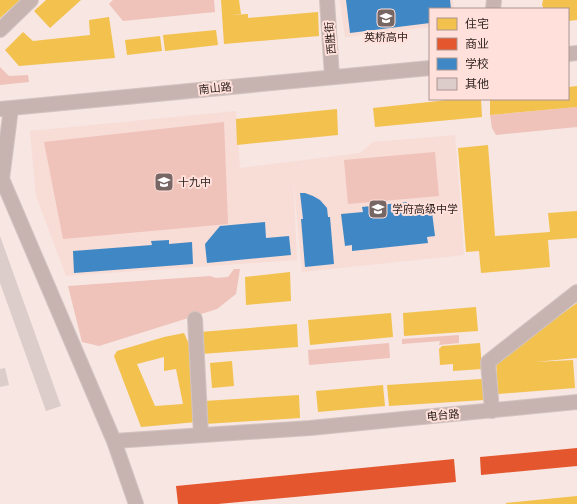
<svg xmlns="http://www.w3.org/2000/svg" width="577" height="504" viewBox="0 0 577 504" font-family="Ubuntu,'Noto Sans SC',sans-serif">
<rect width="100%" height="100%" fill="#f7e6e2"/>
<path fill="#f8dcd6" d="M340 0H453L454 9H430V27L345 37Z
M236 111 240 168 360 153 373 142 455 135 464 255 302 272 293 177 297 260 66 276 36 196 30 131Z"/>
<path fill="#efc2ba" d="M113 0H214L215 12 123 21 109 4Z
M0 67 9 76 28 75 29 82 0 85Z
M577 107V127L496 135 492 128 490 115Z
M224 122 228 224 63 239 44 142Z
M435 152 439 196 348 204 344 160Z
M234 269H240L236 294 217 309 99 346 82 342 68 286 210 276 216 278 228 277Z
M459 335V343L439 345 440 341 402 344V339Z
M389 343 390 358 309 365 308 350Z"/>
<path fill="#f2c14e" fill-rule="evenodd" d="M0 0H20L0 18Z
M46 0H81L50 28 34 11Z
M221 0H239L241 14 230 15 248 14V18L318 12 319 36 224 44Z
M543 0H577V20L568 21V9H544L542 5Z
M109 17 115 58 19 66 5 50 23 32 33 41 90 35 89 20Z
M216 30 218 45 165 51 163 35Z
M160 36 162 51 127 55 125 40Z
M577 86V107L490 115V99H568V87Z
M457 99H481L482 117 375 127 373 108Z
M337 109 338 135 237 145 236 119Z
M488 145 495 236 550 232 548 213 577 211V238L548 240 550 267 481 273 479 251 466 252 458 148Z
M290 272 291 301 246 305 245 277Z
M577 303V358L535 362 573 360 575 388 498 394 496 361Z
M476 307 478 331 404 336 403 313Z
M391 313 393 337 310 345 308 320Z
M297 324 298 347 201 354 200 332Z
M184 333 192 351 197 422 141 427 114 356 117 351 164 337ZM164 357V371L176 369 183 404 155 406 137 364Z
M480 343 482 369 453 371V364L440 365 439 349 442 346Z
M232 361 234 386 212 388 210 363Z
M482 379 484 400 389 406 387 385Z
M383 385 385 406 318 412 316 391Z
M299 395 300 418 205 424 204 401Z
M577 496V504H506V503Z"/>
<path fill="#e4572e" d="M577 448V466L481 475 480 457Z
M454 459 456 482 218 504H178L176 486Z"/>
<path fill="#3f88c5" d="M346 0H450L451 9H430V23L350 33Z
M300 193H305L313 196 320 200 327 208 328 217H330L334 264 305 267 301 219H303Z
M408 202V206L431 204 435 236 427 237 428 243 352 251V245L345 246 341 214 363 212 362 207Z
M265 222 266 238 289 236 291 255 207 263 205 244 220 226Z
M169 240V244L192 242 193 264 74 273 73 251 152 245 151 241Z"/>
<path fill="#dccdca" d="M0 236 61 406 46 411 0 283Z
M5 368 9 385 0 387V369Z"/>
<g fill="none" stroke-linecap="round" stroke-linejoin="round">
<g stroke="#d2c4c1" stroke-width="16">
<path id="minor" d="M327 0 332 77
M493 9 494 0
M0 30 31 0
M568 54 577 53
M0 109 430 68
M0 177 2 179 114 441 136 504
M2 179 11 108
M195 319 201 435
M492 411 488 362 577 292
M114 441 310 428 577 402"/>
</g>
<use href="#minor" stroke="#c7b4b1" stroke-width="14"/>
</g>
<defs>
<g id="school-square" transform="scale(1)"><rect x="-9" y="-9" width="18" height="18" rx="4" fill="#766764" stroke="#ffe0da"/><path d="M0-5L7-2L0 1L-7-2ZM-4 1L0 2.5L4 1V4Q0 6-4 4Z" fill="#fff"/></g>
</defs>
<g fill-rule="evenodd">
<use href="#school-square" x="386" y="18"/>
<use href="#school-square" x="164" y="182"/>
<use href="#school-square" x="378" y="209"/>
</g>
<g text-anchor="middle" stroke-width="4" stroke-linejoin="round" paint-order="stroke">
<g font-size="11" fill="#302320" stroke="#ffe0da" text-anchor="start">
<text x="386" y="41" text-anchor="middle">英桥高中</text>
<text x="178" y="186">十九中</text>
<text x="392" y="213">学府高级中学</text>
</g>
<g font-size="11" fill="#302320" stroke="#ffe0da">
<text transform="translate(330 38) rotate(-95)" y="4">西胜街</text>
<text transform="translate(215 88) rotate(-6)" y="4">南山路</text>
<text transform="translate(443 415) rotate(-5)" y="4">电台路</text>
</g>
</g>
<rect x="429" y="8" width="140" height="92" fill="#ffe0da" stroke="#ac9490"/>
<rect x="437" y="18" width="20" height="12" fill="#f2c14e" stroke="#ac9490"/>
<text x="465" y="28" font-size="12" fill="#302320">住宅</text>
<rect x="437" y="38" width="20" height="12" fill="#e4572e" stroke="#ac9490"/>
<text x="465" y="48" font-size="12" fill="#302320">商业</text>
<rect x="437" y="58" width="20" height="12" fill="#3f88c5" stroke="#ac9490"/>
<text x="465" y="68" font-size="12" fill="#302320">学校</text>
<rect x="437" y="78" width="20" height="12" fill="#dccdca" stroke="#ac9490"/>
<text x="465" y="88" font-size="12" fill="#302320">其他</text>
</svg>
